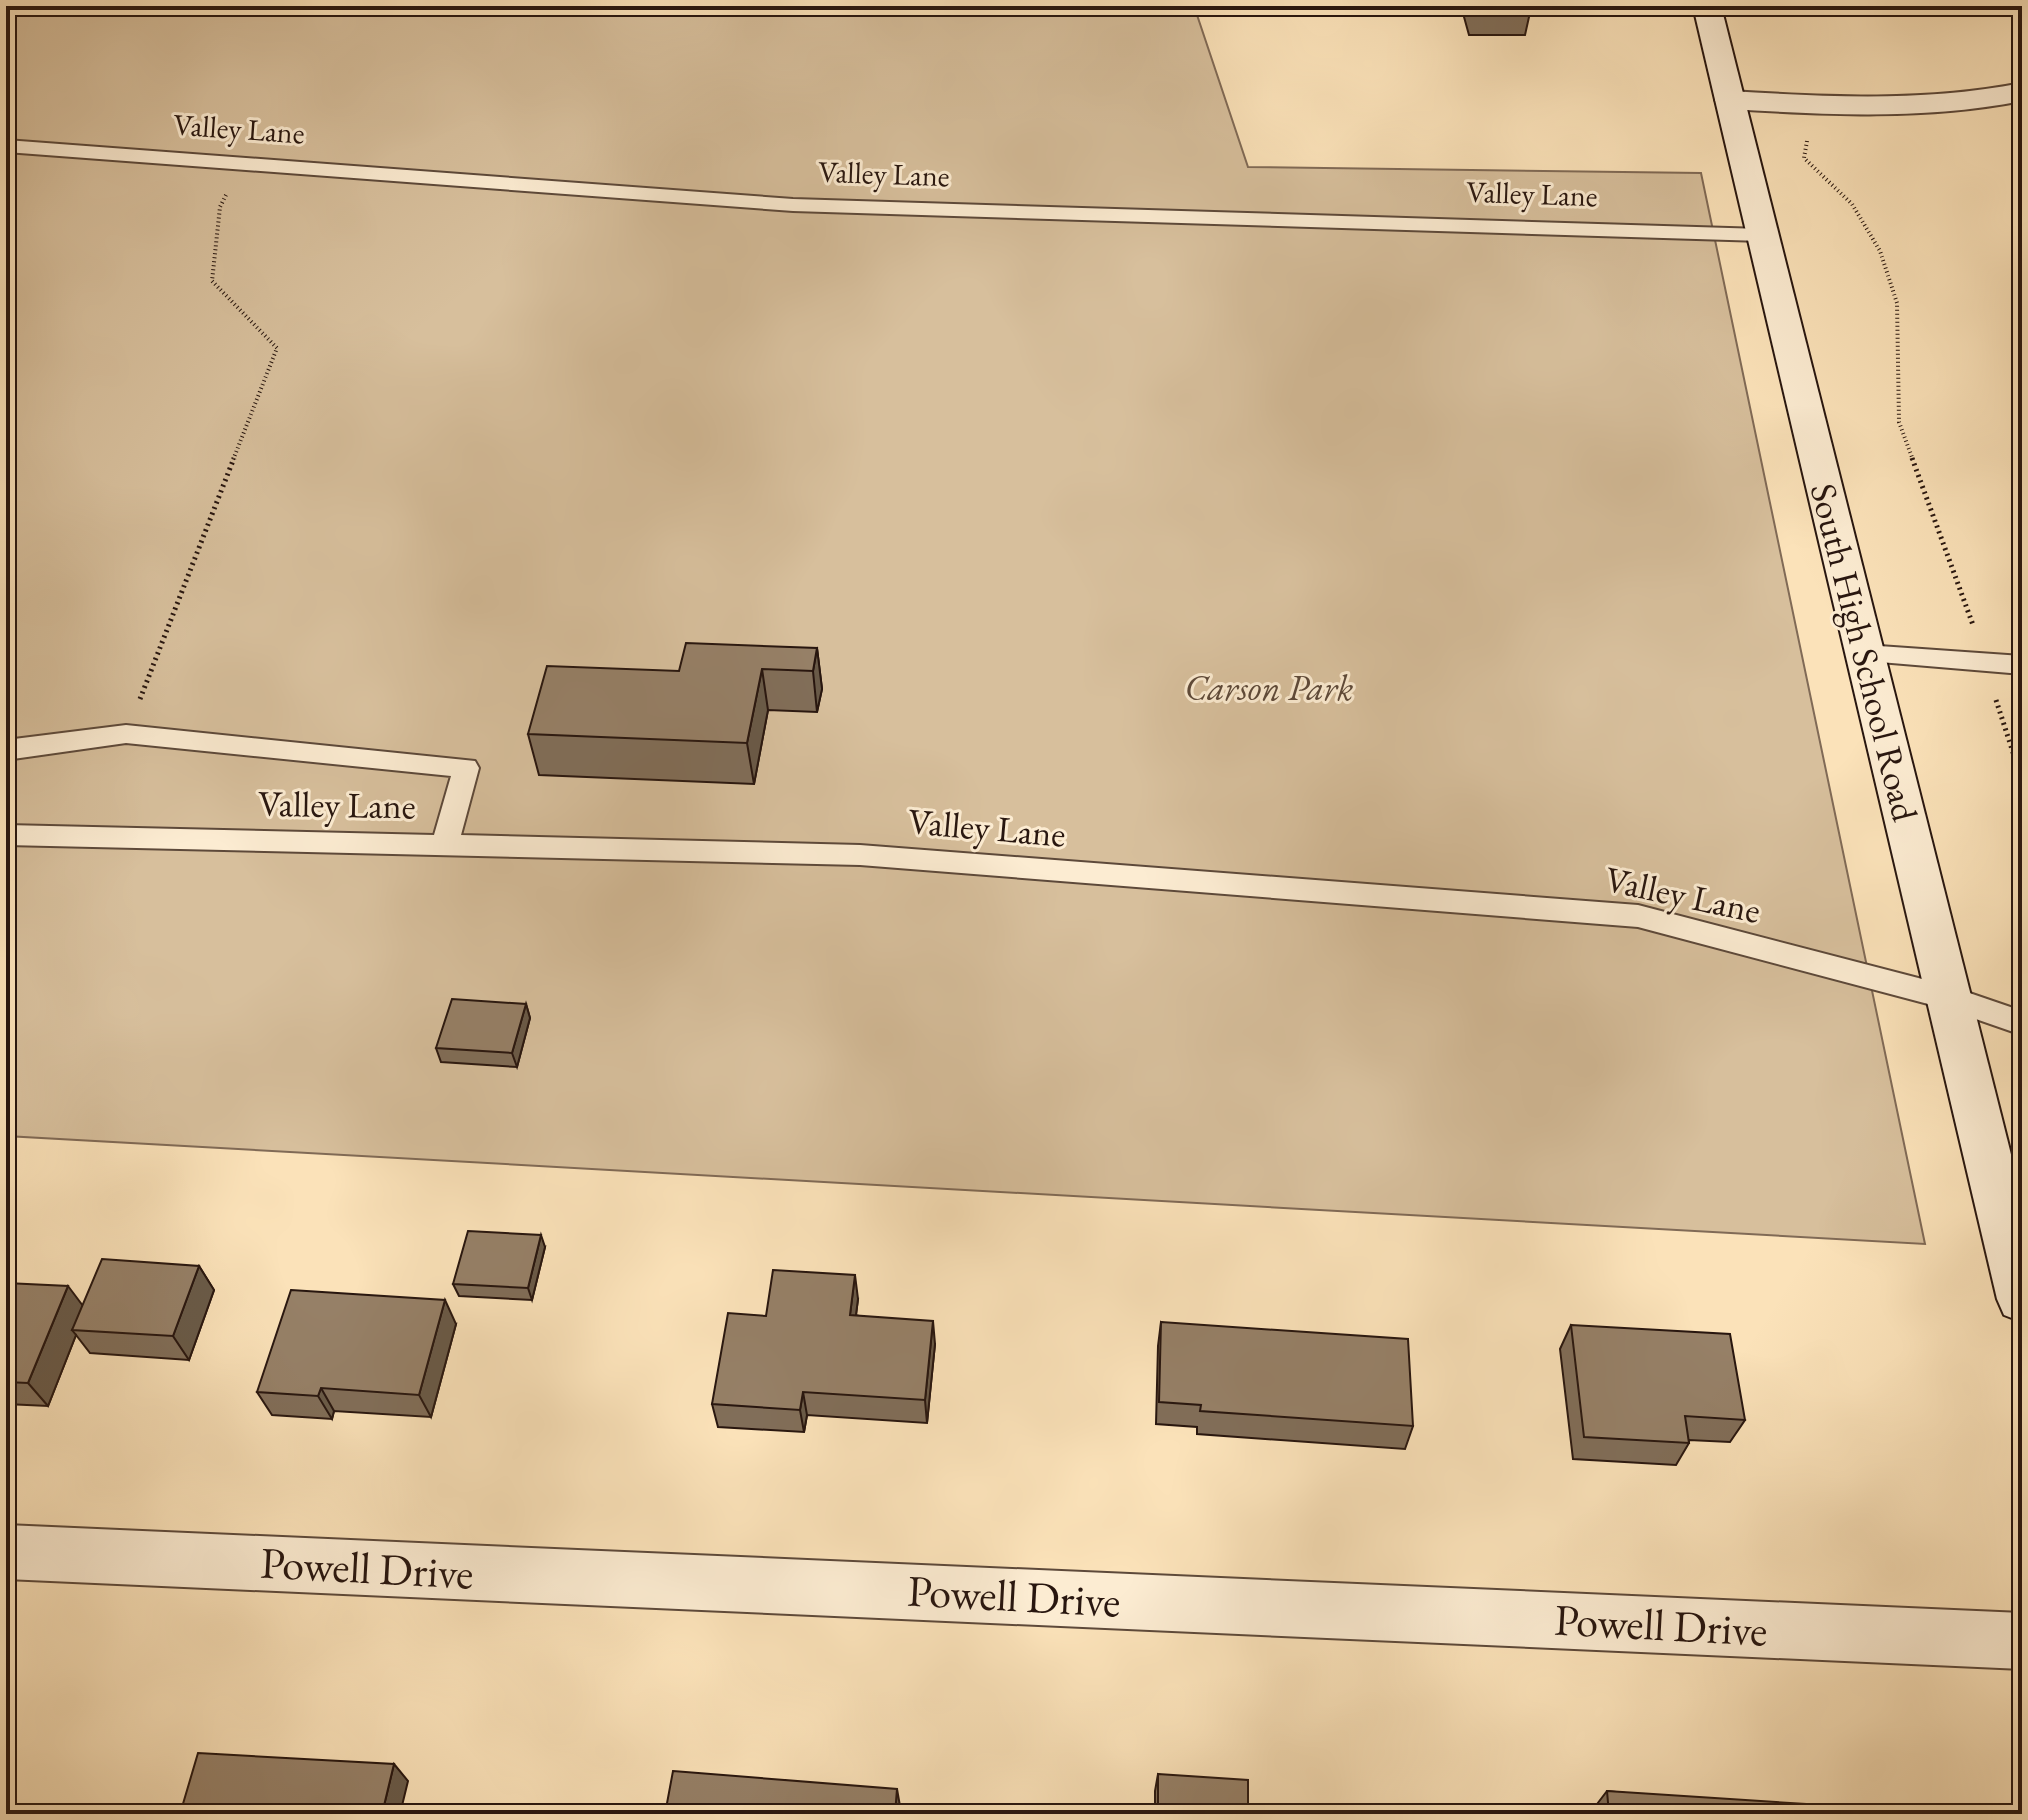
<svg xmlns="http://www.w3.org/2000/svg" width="2028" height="1820" viewBox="0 0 2028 1820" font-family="'EB Garamond',serif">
<rect width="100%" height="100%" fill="#fbe2b9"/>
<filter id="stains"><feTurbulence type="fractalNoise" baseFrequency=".0025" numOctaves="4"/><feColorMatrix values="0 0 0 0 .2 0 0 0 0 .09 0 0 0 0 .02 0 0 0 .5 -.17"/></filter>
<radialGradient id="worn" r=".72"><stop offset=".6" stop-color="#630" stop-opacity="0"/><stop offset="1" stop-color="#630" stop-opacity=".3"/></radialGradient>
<path fill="#d7bf9c" stroke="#806a56" stroke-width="2" d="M6 6H1194L1248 167 1701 173 1925 1244 6 1136Z"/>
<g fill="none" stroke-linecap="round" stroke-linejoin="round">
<g stroke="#5d493a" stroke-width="4">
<path id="lane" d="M6 140 793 199 1762 229 1772 235 1762 241 793 211 6 152Z
M1865 645 2022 656V674L1856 660 1852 654 1856 648Z
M126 725 475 761 479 768 461 835 860 845 1638 905 1949 986 2022 1011V1035L1947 1009 1638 927 860 865 6 845V825L434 835 451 776 126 743 6 760V740Z"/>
</g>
<g stroke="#5d493a" stroke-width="4">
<path id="street" d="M2022 83V101C1925 120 1829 115 1730 109L1720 106 1715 100 1720 94 1730 91C1829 97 1925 102 2022 83Z
M6 1525 2022 1613V1669L6 1579Z"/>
</g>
<g stroke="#28160f" stroke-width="4">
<path id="secondary" d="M1693 6H1721L2022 1198V1322L2004 1315 1997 1299Z"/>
</g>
<path stroke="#28160f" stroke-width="4" stroke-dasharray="1 3" stroke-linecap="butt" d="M1807 141 1804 158 1852 204 1880 251 1897 303 1899 422 1913 460
M226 195 220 207 212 281 277 348 233 460"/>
<path stroke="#28160f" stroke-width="5" stroke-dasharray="2 4" stroke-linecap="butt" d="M1912 458 1973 625
M140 699 234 458
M1996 700 2022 780"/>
<use href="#lane" fill="#fcecd2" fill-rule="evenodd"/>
<use href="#street" fill="#fcecd2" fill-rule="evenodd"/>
<use href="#secondary" fill="#fcecd2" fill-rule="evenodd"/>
</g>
<path fill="#816e59" stroke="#28160f" stroke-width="2" d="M1461 6H1530L1531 8 1525 35H1469Z
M817 648 822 689 817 712 768 710 754 784 539 775 528 734 679 671Z
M526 1004 530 1018 517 1067 441 1062 436 1048Z
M545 1247 532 1300 459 1296 453 1284Z
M199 1266 214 1290 189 1360 90 1353 76 1335 48 1406 6 1404V1283L82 1306Z
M858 1299 856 1315 935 1344 927 1423 807 1415 804 1432 718 1427 712 1404 766 1316Z
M1161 1322 1413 1426 1405 1449 1197 1434V1427L1156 1424 1158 1346Z
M456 1324 431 1417 334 1411 332 1419 272 1415 257 1392Z
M1571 1325 1745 1420 1730 1442 1689 1440V1443L1676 1465 1573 1459 1560 1349Z
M1158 1774 1248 1809 1328 1814H1155V1791Z
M1607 1791 1823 1814H1594V1808Z"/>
<path fill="#695a48" stroke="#28160f" stroke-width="2" d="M817 648 822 689 817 712 813 671Z
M762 669 768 710 754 784 747 743Z
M526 1004 530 1018 517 1067 512 1053Z
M541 1235 545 1247 532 1300 528 1288Z
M199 1266 214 1290 189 1360 173 1336Z
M855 1275 858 1299 853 1338 850 1315Z
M68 1286 86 1310 72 1330 76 1335 48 1406 28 1383Z
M445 1300 456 1324 431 1417 419 1395Z
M933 1321 935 1344 927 1423 925 1400Z
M321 1388 334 1411 332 1419 318 1396Z
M803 1392 807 1415 804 1432 800 1410Z
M394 1764 408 1781 400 1814H382Z
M897 1789 900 1806 899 1814H895Z"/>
<path fill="#968067" stroke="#28160f" stroke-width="2" d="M1473 6H1530L1531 8H1474Z
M686 643 817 648 813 671 762 669 747 743 528 734 547 666 679 671Z
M452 999 526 1004 512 1053 436 1048Z
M468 1231 541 1235 528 1288 453 1284Z
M102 1259 199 1266 173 1336 72 1330Z
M773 1270 855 1275 850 1315 933 1321 925 1400 803 1392 800 1410 712 1404 728 1313 766 1316Z
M6 1283 68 1286 28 1383 6 1382Z
M291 1290 445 1300 419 1395 321 1388 318 1396 257 1392Z
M1161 1322 1408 1339 1413 1426 1200 1411 1201 1405 1159 1402Z
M1571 1325 1730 1334 1745 1420 1685 1416 1689 1443 1584 1437Z
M198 1753 394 1764 382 1814H180Z
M673 1771 897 1789 895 1814H665Z
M1158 1774 1248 1780V1809L1328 1814H1158Z
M1607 1791 1822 1805 1823 1814H1609Z"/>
<g text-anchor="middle" stroke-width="6" stroke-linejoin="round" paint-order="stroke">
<g font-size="30" fill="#28160f" stroke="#fcecd2">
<text transform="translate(239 129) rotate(4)" y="10">Valley Lane</text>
<text transform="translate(884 174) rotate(2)" y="10">Valley Lane</text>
<text transform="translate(1532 194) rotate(2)" y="10">Valley Lane</text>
</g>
<g font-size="36" fill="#28160f" stroke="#fcecd2">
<text transform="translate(1865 652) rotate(76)" y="13">South High School Road</text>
<text transform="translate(337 804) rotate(1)" y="13">Valley Lane</text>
<text transform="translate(987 827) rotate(5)" y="13">Valley Lane</text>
<text transform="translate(1683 894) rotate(12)" y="13">Valley Lane</text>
</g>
<g font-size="36" font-style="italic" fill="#5d4939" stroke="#fcecd2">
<text x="1269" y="700">Carson Park</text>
</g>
<g font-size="44" fill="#28160f" stroke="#fcecd2">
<text transform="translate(367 1568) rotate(3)" y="15">Powell Drive</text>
<text transform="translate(1014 1596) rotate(3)" y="15">Powell Drive</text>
<text transform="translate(1661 1625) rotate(3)" y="15">Powell Drive</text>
</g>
</g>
<rect width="2028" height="1820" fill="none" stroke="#fbe2b9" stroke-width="32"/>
<rect x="8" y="8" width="2012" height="1804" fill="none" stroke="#28160f" stroke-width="4"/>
<rect x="16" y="16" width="1996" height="1788" fill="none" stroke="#28160f" stroke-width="2"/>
<rect width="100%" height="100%" filter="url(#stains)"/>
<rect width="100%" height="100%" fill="url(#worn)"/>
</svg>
